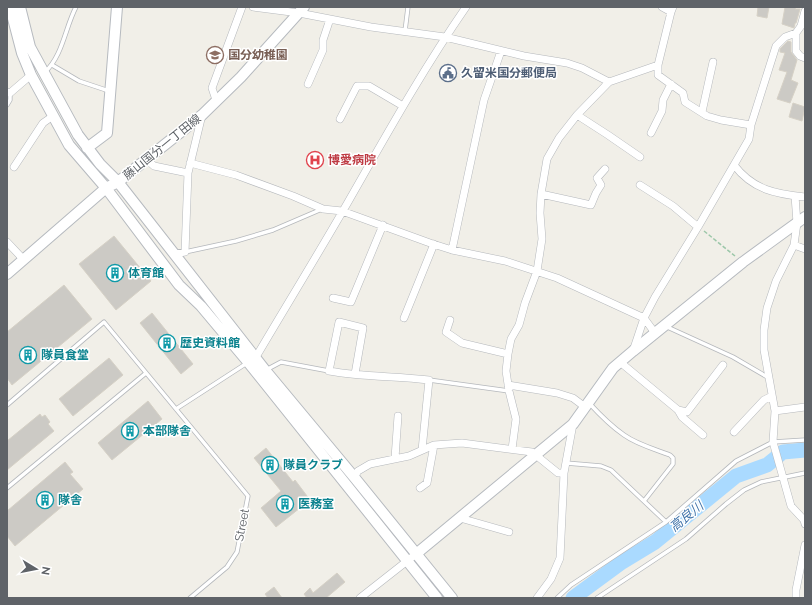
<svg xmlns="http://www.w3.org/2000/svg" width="812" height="605" viewBox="0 0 812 605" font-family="Raleway,'Noto Sans JP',sans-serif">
<rect width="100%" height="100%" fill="#f1efe8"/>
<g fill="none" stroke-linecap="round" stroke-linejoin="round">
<path stroke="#aadaff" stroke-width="15" d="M573 598 622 562 655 542 736 476 767 465 783 452 805 450"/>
</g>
<path fill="#cccac5" stroke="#d6d1c6" d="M758 7H769L767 18 757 16Z
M785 7H797L795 9H800L796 23H795L794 28 782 24Z
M788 41 791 42V52L797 60 791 80 798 83 790 103 777 99 787 72 779 70 785 53 780 52V49Z
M793 103 805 107 802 121 789 117Z
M114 236 151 281 116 310 79 264Z
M64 285 92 319 12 385 7 378V332Z
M152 313 193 364 181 374 140 323Z
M109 358 123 375 73 416 59 399Z
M148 401 162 419 112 460 98 443Z
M40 414 42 417 45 415 50 422 48 424 54 431 7 470V441Z
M266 448 293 482 295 480 310 500 276 527 261 508 281 491 254 458Z
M65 462 73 472 70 474 83 489 15 546 7 536V511Z
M337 573 345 582 326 598H307L304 594 310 588 313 593Z
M274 587 282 598H268L265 594Z"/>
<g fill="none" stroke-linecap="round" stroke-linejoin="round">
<g stroke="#b5b8bc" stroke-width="5">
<path id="lane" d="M405 31 408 7
M52 65 79 81 109 91
M45 72C63 55 65 28 76 7
M7 105 10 100V93
M185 252 236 241 273 230 322 209
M665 326 733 357 769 378
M266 370 281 362 329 371
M429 380 509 391
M589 403C600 415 611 426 624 435 638 445 655 449 670 455L673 458V464L644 501
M7 405 104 322 248 496 237 552 227 567 190 598
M176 409 247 363
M566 463 601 466 611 470 666 522
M7 488 146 373
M557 598 571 585 666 522 736 461 773 442 805 440
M597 598 686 539 726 504 744 490 761 482 805 473"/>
</g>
<g stroke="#b5b8bc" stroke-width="8">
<path id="street" d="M253 7 299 13 371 27 445 37 524 56 567 63 582 68 609 82
M662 7 671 12
M673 7 671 12 658 65V75L683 93 685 102 707 116 721 120 751 125
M805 11 801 26 796 33V51L800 56 805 58
M308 84 323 50V40L330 19
M7 92 10 93 31 75
M216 100 212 88 242 7
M702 112 713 62
M577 115 608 135 640 157
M340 119 357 86H369L403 106
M651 133 662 111 663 100 671 84
M146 159 154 166 188 173
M190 163 236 175 293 196 323 209 342 211 430 243 452 250 505 261 557 278 644 318 655 333
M734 165C753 190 776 194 805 197
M14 167 43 123 53 116
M640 185 673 206 698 227
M541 194 591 205 596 193 601 185 597 178 605 169
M795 196 797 223 794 245 776 281 767 308 764 330V350L775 411 773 442 791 506 804 520 805 524
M7 242 24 260
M794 245 805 249
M452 250 484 100 501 51
M174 254 185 252 188 173 202 115
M333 298 351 302 383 225
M404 318 434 244
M450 320 446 332 462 343 508 354
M633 351 644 318 655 297 698 227 749 139 751 125 776 46 785 37 796 33
M256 357C285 308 315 259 344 209 383 141 421 72 466 7
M620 362 678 410 682 417 703 435
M355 374 363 328 339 322 329 371C362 377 396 376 429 380L422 450
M508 385 557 393 573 398 585 407
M678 410 687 412 723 365
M775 411 805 407
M734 432 764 400 772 396
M512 449 516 419 509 391 506 371 508 354 511 339 519 325 525 303 537 271 542 239 540 213 541 194 547 159 559 138 577 115 609 82 658 65
M395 458 398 416
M564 473 573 424
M354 477 358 471 370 464 409 456 434 445 462 443 532 452 558 473H564L560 558 551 579 537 598
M420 488 427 483 434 445
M460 518 509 532
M360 598 416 554
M796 598V590L805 545"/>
</g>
<g stroke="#b6babf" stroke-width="12">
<path id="secondary" d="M10 7 22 53 31 75 69 145 106 188 179 285 201 306 248 362 437 598
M20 7 30 47 78 135 100 164 118 182 265 370 354 477 452 598
M87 148 107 133 117 7
M7 274 106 188 118 182 202 115 241 77 304 7
M416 554 573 424 613 368 633 351 743 262 805 217"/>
</g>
<path stroke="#9cc7a9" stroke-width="1.5" stroke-dasharray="4 2" stroke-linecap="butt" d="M704 231 735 256"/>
<use href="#lane" stroke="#fff" stroke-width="3.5"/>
<use href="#street" stroke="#fff" stroke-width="7"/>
<use href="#secondary" stroke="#fff" stroke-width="10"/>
</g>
<defs>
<g id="school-ring" transform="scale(0.9)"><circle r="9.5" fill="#fff" stroke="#8d6e63" stroke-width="1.5"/><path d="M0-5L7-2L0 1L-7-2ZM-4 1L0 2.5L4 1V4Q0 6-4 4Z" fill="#8d6e63"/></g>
<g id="civic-ring" transform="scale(0.9)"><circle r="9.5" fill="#fff" stroke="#5c6f8a" stroke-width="1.5"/><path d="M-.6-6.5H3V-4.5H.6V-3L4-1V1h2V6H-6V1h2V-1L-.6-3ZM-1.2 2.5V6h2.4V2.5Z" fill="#5c6f8a"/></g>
<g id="hospital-ring" transform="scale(0.9)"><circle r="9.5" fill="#fff" stroke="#e0444e" stroke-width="1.5"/><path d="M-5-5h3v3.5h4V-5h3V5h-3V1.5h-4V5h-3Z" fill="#e0444e"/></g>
<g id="building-ring" transform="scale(0.9)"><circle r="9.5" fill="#fff" stroke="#0f9aa8" stroke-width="1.5"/><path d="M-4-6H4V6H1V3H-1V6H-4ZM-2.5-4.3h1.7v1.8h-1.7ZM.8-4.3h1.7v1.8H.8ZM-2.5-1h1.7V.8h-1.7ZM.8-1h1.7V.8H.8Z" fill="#0f9aa8"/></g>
</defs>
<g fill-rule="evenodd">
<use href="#school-ring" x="215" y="55"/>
<use href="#civic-ring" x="448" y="73"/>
<use href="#hospital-ring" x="315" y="160"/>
<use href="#building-ring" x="115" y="273"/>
<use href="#building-ring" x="167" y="343"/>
<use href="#building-ring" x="28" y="355"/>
<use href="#building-ring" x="130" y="431"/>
<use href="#building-ring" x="270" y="465"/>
<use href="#building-ring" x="45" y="500"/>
<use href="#building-ring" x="285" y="504"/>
</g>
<g text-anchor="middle" stroke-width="3" stroke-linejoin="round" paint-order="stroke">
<g font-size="12" font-weight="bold" fill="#785e54" stroke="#fff" text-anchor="start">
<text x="228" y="59">国分幼稚園</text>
</g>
<g font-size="12" font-weight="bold" fill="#4e5e75" stroke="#fff" text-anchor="start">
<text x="461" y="77">久留米国分郵便局</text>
</g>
<g font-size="12" fill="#5f6368" stroke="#fff">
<text transform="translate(162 147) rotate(-39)" y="4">藤山国分一丁田線</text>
<text transform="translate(242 525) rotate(-79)" y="4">Street</text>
</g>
<g font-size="12" font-weight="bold" fill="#be3a42" stroke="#fff" text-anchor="start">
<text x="328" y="164">博愛病院</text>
</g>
<g font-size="12" font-weight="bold" fill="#0d838f" stroke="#fff" text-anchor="start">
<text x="128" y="277">体育館</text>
<text x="180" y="347">歴史資料館</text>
<text x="41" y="359">隊員食堂</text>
<text x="143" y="435">本部隊舎</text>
<text x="283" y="469">隊員クラブ</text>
<text x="58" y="504">隊舎</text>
<text x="298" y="508">医務室</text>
</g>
<g font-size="13" font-style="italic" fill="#4174aa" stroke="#fff">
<text transform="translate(686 516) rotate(-39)" y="5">高良川</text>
</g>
</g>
<rect width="812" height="605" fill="none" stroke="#5f6368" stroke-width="16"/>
<g transform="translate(36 569) rotate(100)" stroke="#ffffff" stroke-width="3" paint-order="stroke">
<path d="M0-3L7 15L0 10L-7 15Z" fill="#5f6368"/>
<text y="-6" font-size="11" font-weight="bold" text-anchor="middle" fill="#5f6368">N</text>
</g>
</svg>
